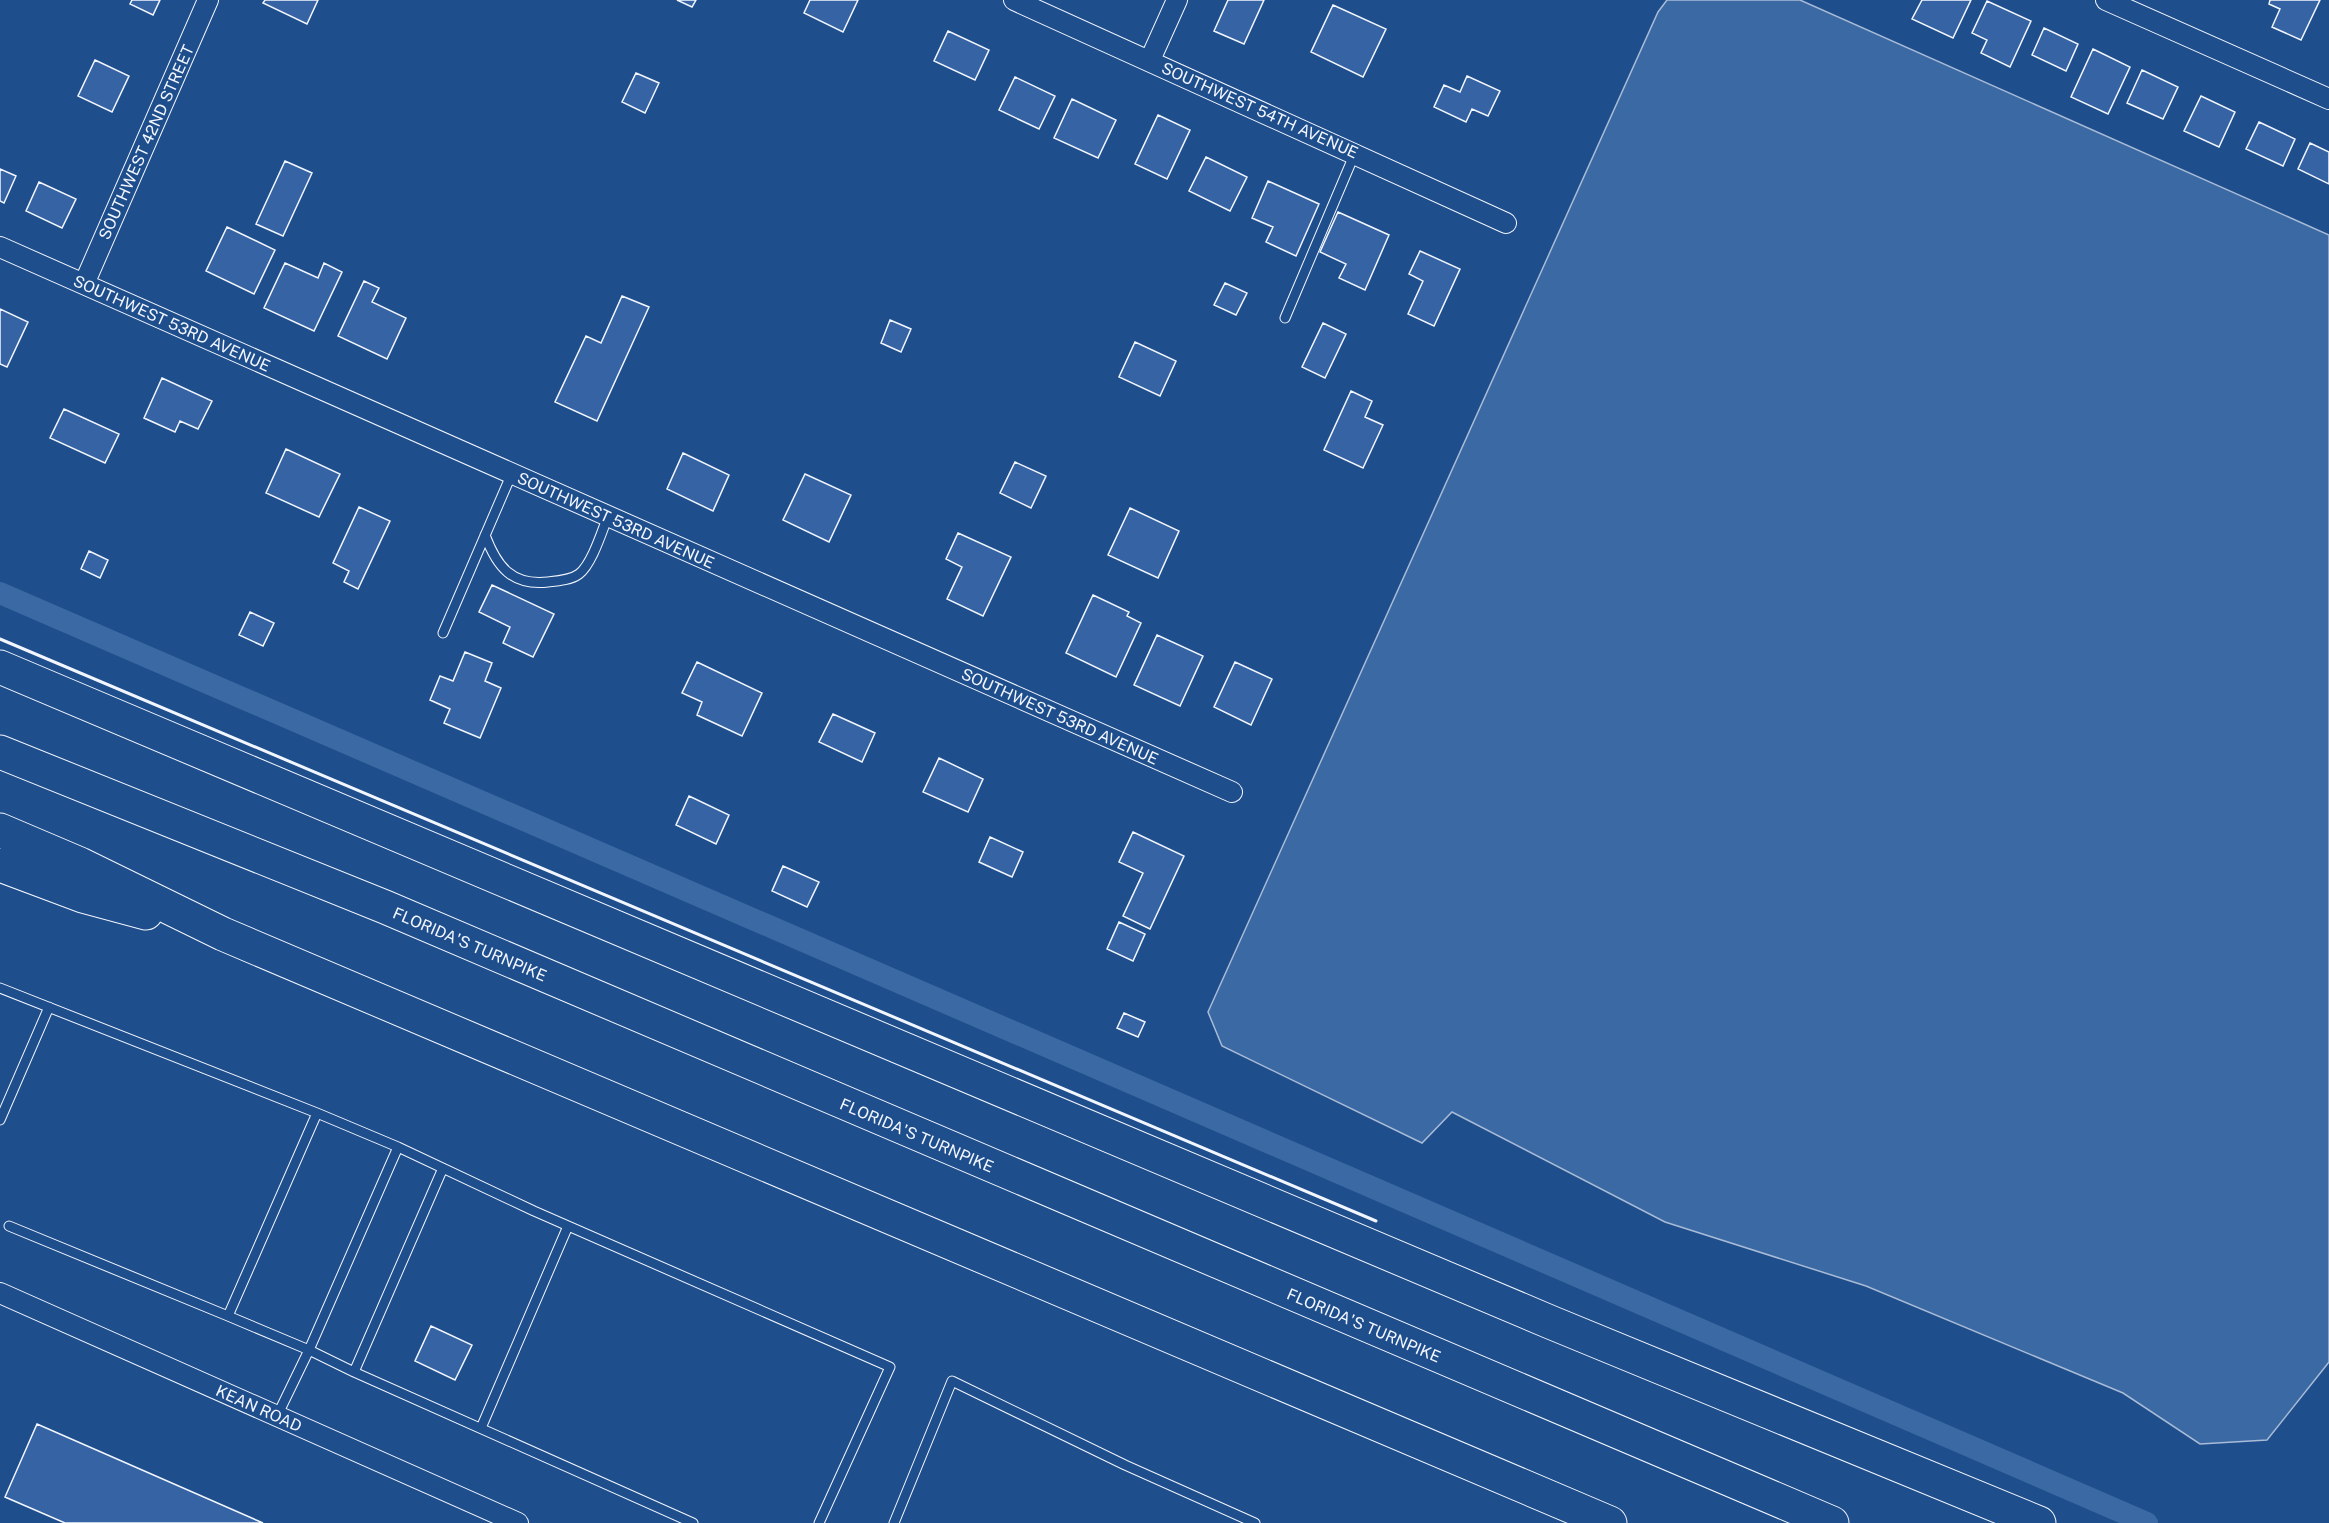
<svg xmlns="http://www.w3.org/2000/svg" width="2329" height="1523" viewBox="0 0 2329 1523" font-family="'Public Sans',sans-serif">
<rect width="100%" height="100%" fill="#1f4e8c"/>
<path fill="#3b69a3" stroke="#a8bbd7" stroke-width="1.5" d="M1667 0H1800L2329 235V1362L2267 1440 2200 1444 2123 1393 1866 1286 1665 1222 1452 1112 1422 1143 1222 1046 1208 1012 1658 12Z"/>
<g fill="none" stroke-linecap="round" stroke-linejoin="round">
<path stroke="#3b69a3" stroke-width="22" d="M0 593 2147 1523"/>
</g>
<path fill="#3563a3" stroke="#f2f6ff" stroke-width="1.5" d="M132 0H160L153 15 130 4Z
M265 0H318L307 24 263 3Z
M677 0H696L692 7Z
M810 0H858L843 32 804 13Z
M1228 0H1264L1244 44 1214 31Z
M1922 0H1971L1953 38 1912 19Z
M2270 0H2320L2301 40 2272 27 2280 9 2269 4Z
M1987 1 2031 21 2010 67 1981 53 1987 40 1972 33Z
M1333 5 1386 29 1363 77 1311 52Z
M2044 28 2078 44 2066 71 2032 55Z
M948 31 989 50 975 80 934 61Z
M2093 49 2130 67 2108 114 2071 97Z
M95 60 129 76 112 112 78 96Z
M2142 70 2178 87 2163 119 2127 103Z
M636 73 659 83 645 113 622 102Z
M1467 76 1500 91 1488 116 1472 109 1466 122 1434 107 1444 85 1460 92Z
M1015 77 1055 96 1039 129 999 110Z
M2201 96 2235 112 2219 147 2184 131Z
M1072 99 1116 120 1098 158 1054 138Z
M1158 115 1190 130 1167 179 1135 164Z
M2259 122 2295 139 2283 166 2246 149Z
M2310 143 2329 152V184L2298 169Z
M1206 157 1247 177 1230 211 1189 191Z
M285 161 312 173 283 236 256 224Z
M0 169 16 176 4 203 0 201Z
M1268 181 1319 204 1296 256 1266 242 1273 227 1252 218Z
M39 182 76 199 62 228 26 211Z
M1338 212 1389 235 1365 290 1339 278 1346 264 1320 252Z
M227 227 275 250 254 294 206 271Z
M1420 251 1460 269 1434 326 1408 314 1423 281 1409 274Z
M285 263 318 278 324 263 342 272 314 331 264 308Z
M364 281 379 288 372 302 406 318 387 359 338 336Z
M1225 283 1247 293 1236 315 1214 305Z
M622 296 649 307 597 421 555 402 586 336 601 343Z
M0 309 28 322 7 367 0 364Z
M890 320 911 329 901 352 881 343Z
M1323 323 1346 334 1325 378 1302 367Z
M1135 342 1176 361 1160 396 1119 377Z
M162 378 212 401 198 429 180 421 175 432 144 418Z
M1351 391 1372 401 1365 417 1383 425 1363 468 1324 450Z
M64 409 119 434 105 463 50 438Z
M286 449 340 474 319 517 266 493Z
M683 453 729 475 713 511 667 489Z
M1015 462 1046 476 1031 508 1000 493Z
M805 474 851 495 829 542 783 520Z
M359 507 390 521 358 589 344 582 349 571 333 563Z
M1130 508 1179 531 1158 578 1108 555Z
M958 533 1011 557 983 616 947 599 962 567 946 559Z
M89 551 108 560 100 578 81 569Z
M492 585 554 614 533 657 503 643 510 627 479 612Z
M1093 595 1129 612 1127 616 1141 623 1116 677 1066 653Z
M250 612 274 623 263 646 239 635Z
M1157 635 1203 656 1180 706 1134 685Z
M465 652 492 663 485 681 501 688 480 738 444 723 450 709 430 700 440 676 453 681Z
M697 662 762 693 742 736 697 715 702 702 682 693Z
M1235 662 1272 679 1251 725 1214 707Z
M833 714 875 733 862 762 819 742Z
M939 758 983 779 968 812 923 792Z
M689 796 729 815 716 844 676 825Z
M1133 832 1184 856 1150 929 1123 916 1143 873 1119 862Z
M990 837 1023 852 1012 877 979 862Z
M783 866 819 882 807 907 772 891Z
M1119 922 1145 934 1133 961 1107 949Z
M1124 1013 1145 1022 1138 1037 1117 1028Z
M431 1326 472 1345 455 1380 415 1361Z
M37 1424 263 1523H65L5 1497Z"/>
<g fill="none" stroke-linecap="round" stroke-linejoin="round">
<g stroke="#f2f6ff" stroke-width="11">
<path id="service" d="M1285 318 1355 153
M485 535C497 567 512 586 548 582 558 581 571 580 579 574 592 564 602 531 608 516
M443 633 512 473
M0 988 317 1113
M0 1120 49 1007
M398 1147 534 1211 890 1367 819 1523
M9 1226 228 1316
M354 1372 693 1523
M277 1416 309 1350 398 1147 317 1113 228 1316 309 1350 354 1372 443 1168
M481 1428 568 1226
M894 1523 952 1381 1125 1465 1255 1523"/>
</g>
<g stroke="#f2f6ff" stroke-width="22">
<path id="minor" d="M1014 0 1506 223
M2106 0 2329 99
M1150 60 1177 0
M0 247 1232 792
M84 284 208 0
M0 1293 518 1523"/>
</g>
<g stroke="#f2f6ff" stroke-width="35">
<path id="motorway" d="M0 667 1550 1322 2039 1523
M0 752 385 907 1832 1523
M0 830 80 864 223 934 1610 1523
M0 865 83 896 146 913"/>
</g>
<use href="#service" stroke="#1f4e8c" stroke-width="9"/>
<use href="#minor" stroke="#1f4e8c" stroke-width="20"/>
<use href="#motorway" stroke="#1f4e8c" stroke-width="33"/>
<path stroke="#f2f6ff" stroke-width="3" d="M0 639 1376 1221"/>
</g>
<g text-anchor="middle" stroke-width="4.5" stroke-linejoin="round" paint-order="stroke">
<g font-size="16" fill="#f2f6ff" stroke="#1f4e8c">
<text transform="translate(1260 110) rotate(24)" y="6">SOUTHWEST 54TH AVENUE</text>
<text transform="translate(146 142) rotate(-66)" y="6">SOUTHWEST 42ND STREET</text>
<text transform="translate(172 323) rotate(24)" y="6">SOUTHWEST 53RD AVENUE</text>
<text transform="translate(616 520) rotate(24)" y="6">SOUTHWEST 53RD AVENUE</text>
<text transform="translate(1060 716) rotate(24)" y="6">SOUTHWEST 53RD AVENUE</text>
<text transform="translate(470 944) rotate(23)" y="6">FLORIDA'S TURNPIKE</text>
<text transform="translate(917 1135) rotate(23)" y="6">FLORIDA'S TURNPIKE</text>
<text transform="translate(1364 1325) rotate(23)" y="6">FLORIDA'S TURNPIKE</text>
<text transform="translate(259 1408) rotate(24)" y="6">KEAN ROAD</text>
</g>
</g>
</svg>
